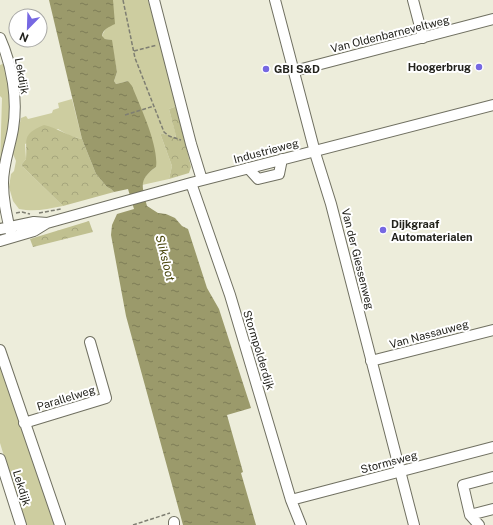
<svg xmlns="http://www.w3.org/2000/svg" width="493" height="525" viewBox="0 0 493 525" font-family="'Public Sans',sans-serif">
<defs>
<pattern id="forest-crowns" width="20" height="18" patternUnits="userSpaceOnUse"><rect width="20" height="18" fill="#c0c090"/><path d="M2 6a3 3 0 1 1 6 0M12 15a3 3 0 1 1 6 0" fill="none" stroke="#a5a57c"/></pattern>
<pattern id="water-ripples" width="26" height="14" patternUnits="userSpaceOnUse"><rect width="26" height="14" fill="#9b9a6b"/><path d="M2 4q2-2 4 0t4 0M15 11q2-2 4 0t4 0" fill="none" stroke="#7e7d57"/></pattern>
</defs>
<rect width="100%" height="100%" fill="#ededdb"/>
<path fill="#cdcda0" d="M113 0H148L177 106 169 109 176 135 175 137 160 133 172 166 169 179 142 185C144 176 149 172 156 167L128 81 116 84 114 81 117 72 111 40 105 39 102 37C103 32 105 31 107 27 110 20 113 8 113 0Z
M5 63C7 80 12 98 11 116 10 132 5 149 0 164L2 98 0 96V65Z
M72 99 82 139 70 136 58 129 25 144 26 159 21 165 63 206C47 209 35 212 19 209L13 201 9 187 11 174 14 171 16 161 13 154 21 118 26 116 28 119 52 113 53 110 59 108 58 103Z
M0 359 8 382 54 525H25L0 443Z"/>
<path fill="url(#forest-crowns)" d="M177 106 191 167 189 173 169 179 172 166 160 133 175 137 176 136 169 109Z
M44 125C57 128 68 136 82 139L96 174 107 187 111 189 114 192 63 206 21 165 26 159C28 140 20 135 44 125Z
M89 221 93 232 33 247 30 239Z"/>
<path fill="url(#water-ripples)" d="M49 0H113L115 24C109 27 103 29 102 36L105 39 112 40 117 72 114 81 116 84 128 81 132 86C140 106 159 146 156 167 138 180 142 186 147 206L158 213 166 214 175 218 182 226 188 229 207 288 219 309 251 408 227 415 243 472 241 473 256 525H183L126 316 111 235 112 225 117 214 134 209 128 189 114 192 111 189 107 187 96 174 82 139Z"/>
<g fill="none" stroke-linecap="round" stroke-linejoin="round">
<g stroke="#707061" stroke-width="12">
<path id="minor" d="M154 0 191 144 202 180
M275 0 316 156 331 204 414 525
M413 0 423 38
M0 38C12 65 18 99 13 129 10 147 3 164 3 183 3 202 7 219 12 237
M294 71 493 19
M248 168 258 179 279 174 282 159
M191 183 230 295 291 500 301 525
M0 229 34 222 47 223
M0 241 34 231 47 223 191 183 493 105
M0 350 60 525
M371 361 493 330
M24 423 106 398 90 342
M0 459 21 525
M291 500 493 447
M470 515 493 509
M174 522V525
M479 525 470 515 463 485 493 477"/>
</g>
<path stroke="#7e7e72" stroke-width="1.5" stroke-dasharray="4 2" stroke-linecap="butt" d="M123 0 135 58 164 132 169 136 181 140
M134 51 157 45
M125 115 154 106
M16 213 22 212 30 214
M39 213 61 209
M133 525 170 513"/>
<use href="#minor" stroke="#fff" stroke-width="10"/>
</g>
<g fill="#7668e2" stroke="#fff" stroke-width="1.5">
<circle cx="479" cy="67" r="4"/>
<circle cx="266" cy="69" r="4"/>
<circle cx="383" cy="230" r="4"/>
</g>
<g text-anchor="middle" stroke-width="4" stroke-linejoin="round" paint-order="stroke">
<g font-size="11" fill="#22221c" stroke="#fff">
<text transform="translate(390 34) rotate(-14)" y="4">Van Oldenbarneveltweg</text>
<text transform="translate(22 76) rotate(80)" y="4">Lekdijk</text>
<text transform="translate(266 151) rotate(-15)" y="4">Industrieweg</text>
<text transform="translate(358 259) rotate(76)" y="4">Van der Giessenweg</text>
<text transform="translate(429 334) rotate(-15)" y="4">Van Nassauweg</text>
<text transform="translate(259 350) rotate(73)" y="4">Stormpolderdijk</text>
<text transform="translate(66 398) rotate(-17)" y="4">Parallelweg</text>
<text transform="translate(389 462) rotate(-15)" y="4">Stormsweg</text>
<text transform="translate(22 488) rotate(73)" y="4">Lekdijk</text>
</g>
<g font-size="11" font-weight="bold" fill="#22221c" stroke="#fff" text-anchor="start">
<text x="471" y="71" text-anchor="end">Hoogerbrug</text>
<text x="274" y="73">GBI S&amp;D</text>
<text x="391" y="228">Dijkgraaf<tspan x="391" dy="13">Automaterialen</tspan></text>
</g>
<g font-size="12" font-style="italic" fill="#49460c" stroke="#fff">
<text transform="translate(165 258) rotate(76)" y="4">Sliksloot</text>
</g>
</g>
<g transform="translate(28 28) rotate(203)"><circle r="19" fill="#ffffff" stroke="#a7a7a4"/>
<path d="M0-3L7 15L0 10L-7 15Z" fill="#7668e2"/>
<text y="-6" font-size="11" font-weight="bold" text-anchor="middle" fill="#22221c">N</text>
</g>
</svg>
